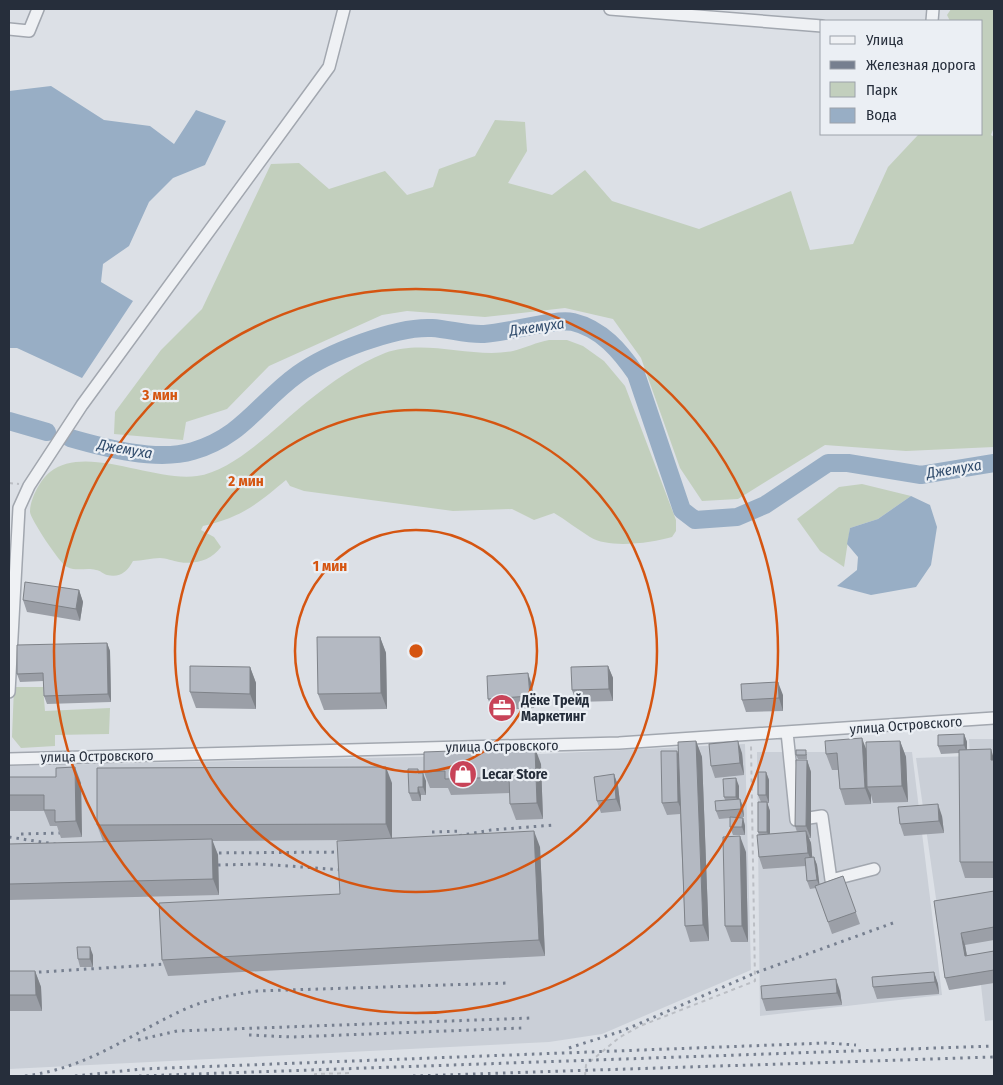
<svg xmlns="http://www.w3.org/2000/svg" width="1003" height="1085" viewBox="0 0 1003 1085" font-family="'Fira Sans Condensed',sans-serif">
<rect width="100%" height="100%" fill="#dce0e6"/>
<path fill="#cacfd7" d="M969 739H994V1020L985 1021 981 985 949 990 916 758 970 756Z
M745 744 751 970 602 1034 549 1042 9 1069V766L541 754Z
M757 752H912L942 995 760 1016Z"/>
<path fill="#c2cfbd" d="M951 9H994V127L991 135 994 137V447L906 451 825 445 738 499 702 501 680 468 641 358 613 319 565 308 485 317 407 311 382 315 269 366 227 409 186 422 183 440 114 434 115 412 161 350 202 309 271 164 299 163 329 189 385 171 407 195 433 187 439 169 475 156 495 120 525 122 527 151 508 183 552 195 585 170 612 201 699 229 791 191 810 250 853 244 888 167 918 135 982 134V21H950L947 15Z
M549 340H567L583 346 604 361 625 386 676 520V531L672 537C651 543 609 549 590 537 577 529 566 520 554 513L534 520 512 509 453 511 304 491 290 486 286 480C256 505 242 517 203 526L201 530 214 537 221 547C211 560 196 565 179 562 173 561 166 558 160 558 151 558 142 561 133 561 127 572 120 578 107 575 103 574 100 570 96 570 86 567 78 572 67 567 60 564 30 518 30 512 30 499 40 480 50 472 86 444 152 482 197 476 235 471 279 424 308 401 332 382 357 364 385 353 425 338 472 359 513 351 525 348 537 342 549 340Z
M862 484 911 496 878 519 850 528 844 567 820 551 797 519 839 487Z
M14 687H43L45 711 110 708 109 734 55 735V746L21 748 12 737Z"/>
<path fill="#98aec5" d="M51 86 104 120 150 126 174 144 196 110 226 121 205 165 173 178 149 202 129 246 103 264 101 282 133 301 82 378 17 348H9V91Z
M911 496 930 505 937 527 931 565 916 587 871 595 837 586 857 570 858 557 847 544 850 528 878 519Z"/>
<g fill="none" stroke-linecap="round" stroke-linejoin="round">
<path stroke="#98aec5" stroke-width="18" d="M9 421 47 432
M70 438C105 448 157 462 193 451 242 437 259 402 298 374 327 353 396 326 432 328 449 329 467 335 484 334 508 333 554 318 573 322 602 329 620 351 636 374L682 510 695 520 737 517 765 505 828 463H848L921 475 994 463"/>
<g stroke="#a2a7af" stroke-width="14">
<path id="minor" d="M610 9 822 26
M932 21 933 9
M9 29 29 31 38 9
M9 692 19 508 29 486 82 405 329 67 344 9
M787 732 796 820 822 816 831 880 874 869
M9 759 619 743 994 718"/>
</g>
<path stroke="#bbbec4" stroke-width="2" stroke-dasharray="4 4" stroke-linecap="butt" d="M9 483 19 484
M315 1076V1074L352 1073
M585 1076 586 1065 620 1037 640 1026 755 981 751 745"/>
<use href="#minor" stroke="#eff1f4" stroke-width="11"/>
<path stroke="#767f8f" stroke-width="3" stroke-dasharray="2.5 5" stroke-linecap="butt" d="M432 832 461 831
M21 834 61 833
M9 837 61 845
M452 837 491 830 554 825
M204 853 351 852
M218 865 260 864 344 870
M9 974 167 964
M249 1035 292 1037 522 1028
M138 1040 177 1031 531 1018
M569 1048 622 1031 755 973 893 923
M25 1076C88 1068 127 1036 183 1010 207 999 231 995 257 991L509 983
M75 1076 142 1069 826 1043 856 1045
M139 1076 994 1046
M413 1076 994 1057"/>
</g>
<path fill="#9b9fa7" d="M79 590 83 602 80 621 27 612 23 600Z
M380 637 386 653 387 709 324 710 318 694Z
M107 643 110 651 111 702 47 704 44 696V681L20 682 17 674Z
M608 666 613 678V701L576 702 572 690Z
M250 667 256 683V709L196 708 190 692Z
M532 685 534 708 492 711 488 699Z
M783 695V711L746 712 742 700Z
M964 734 967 742V750L994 759V878H965L960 862 959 753 941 754 938 746Z
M696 741 702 757 709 941 690 942 685 926 680 814 667 815 662 803 678 755Z
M900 741 906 757 908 802 873 803 871 795V804L845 805 840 789 838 770H832L826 754 866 750Z
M742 753 744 775 715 778 711 766Z
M807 754V759H798L796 755Z
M807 760 811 772V838H809L811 843 812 857H814L817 865 819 884 843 876 860 924 832 934 816 888 810 889 807 881 806 866 763 869 759 857V835L758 832 761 802 758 795 766 772 769 780V803H767L770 811V834L797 832 795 826Z
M541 764 543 819 516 820 510 804V793L451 795 448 788H430L424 772Z
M418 769 419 773 426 781V795H421V801H412L409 793Z
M614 774 618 786 621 811 601 813 597 801Z
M9 777 81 783 82 837 61 838 57 826H50L44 811H9Z
M392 783V838L540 847 545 956 168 976 162 960 340 894 348 840 212 841 218 855 219 895 9 900V844L142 841H103L97 825Z
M739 786V799H740L743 807 744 817H738L743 818 745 826V835H733L730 827V818L719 819 716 811 725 800 724 797Z
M942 816 944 833 904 836 900 824Z
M746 852 748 942H731L725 926Z
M994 891V940L965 945 967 956 994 951V983L949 990 945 978 934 901Z
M93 955V967H80L78 959Z
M9 971H35L41 987 42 1011H9Z
M934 972 938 984 939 994 877 999 873 987Z
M840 991 842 1005 766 1011 762 999Z"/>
<path fill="#7e8288" d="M79 590 83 602 80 621 76 609Z
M380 637 386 653 387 709 381 693Z
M107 643 110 651 111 702 108 694Z
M608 666 613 678V701L609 689Z
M250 667 256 683V709L250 694Z
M528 673 532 685 534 708 530 696Z
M778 682 783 695V711L779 698Z
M964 734 967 742V753L964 745Z
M862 738 868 754 867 787 871 795V804L865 788Z
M696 741 702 757 709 941 703 925Z
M738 741 742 753 744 775 740 763Z
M900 741 906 757 908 802 902 786Z
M535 748 541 764 543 819 537 803Z
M991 749 994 759V770L991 760Z
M677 751 681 763 683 814 678 802Z
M807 760 811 772V838L806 826Z
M75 767 81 783 82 837 76 821Z
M386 767 392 783V840L386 824Z
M766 772 769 780V803L766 795Z
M423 773 426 781V795L423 787Z
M614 774 618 786 621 811 616 799Z
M736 778 739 786V805L736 797Z
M418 787 421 795V801L418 793Z
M740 799 743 807 744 817 741 809Z
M767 802 770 811V840L767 832Z
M938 804 942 816 944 833 939 821Z
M743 818 745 826V835L742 827Z
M534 831 540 847 545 956 539 940Z
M806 831 811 843 813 865 808 853Z
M740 836 746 852 748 942 742 926Z
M212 839 218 855 219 895 213 879Z
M814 857 817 865 820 888 817 880Z
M961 933 965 945 969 968 965 956Z
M90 947 93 955V967L90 959Z
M35 971 41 987 42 1011 36 995Z
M934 972 938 984 939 994 935 982Z
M836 979 840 991 842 1005 837 993Z"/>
<path fill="#b4b9c2" stroke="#7e8288" d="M25 582 79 590 76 609 23 600Z
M317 637H380L381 693 318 694Z
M107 643 108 694 44 696 43 673 17 674V645Z
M190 666 250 667V694L190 692Z
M608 666 609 689 572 690 571 667Z
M528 673 530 696 488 699 487 676Z
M778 682 779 698 742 700 741 684Z
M964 734V745L938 746V735Z
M862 738 865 788 840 789 837 753 826 754 825 741Z
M696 741 703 925 685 926 678 742Z
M738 741 740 763 711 766 709 744Z
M900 741 902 786 867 787 866 742Z
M535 748 537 803 510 804 509 777 445 779V771L424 772V752Z
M991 749V760H994V862H960L959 750Z
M796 750H806V755H796Z
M661 751H677L678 802 662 803Z
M796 760H807L806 826H795Z
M75 767 76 821 55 822V810H44V795H9V777H56V768Z
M386 767V824L97 825V768Z
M408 769H418V773H423V787H418V793H409Z
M758 772H766V795H758Z
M614 774 616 799 597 801 594 777Z
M736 778V797H724L723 779Z
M740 799 741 809 716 811 715 801Z
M758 802H767V832H758Z
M938 804 939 821 900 824 898 807Z
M730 817 743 818 742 827H730Z
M534 831 539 940 162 960 159 903 340 894 337 841Z
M806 831 808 853 759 857 757 835Z
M740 836 742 926H725L723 837Z
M212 839 213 879 9 884V844Z
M814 857 817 880 807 881 805 858Z
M843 876 856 912 828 922 815 886Z
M994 891V927L961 933 965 956 994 951V970L945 978 934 901Z
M77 947H90V959H78Z
M9 971H35L36 995H9Z
M934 972 935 982 873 987 872 977Z
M836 979 837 993 762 999 761 986Z"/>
<g fill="none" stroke="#d55511" stroke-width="2.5">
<circle cx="416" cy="651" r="121"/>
<circle cx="416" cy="651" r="241"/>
<circle cx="416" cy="651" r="362"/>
</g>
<defs>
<g id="office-disc" transform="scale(1.4375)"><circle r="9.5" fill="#c84358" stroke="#ebeff4"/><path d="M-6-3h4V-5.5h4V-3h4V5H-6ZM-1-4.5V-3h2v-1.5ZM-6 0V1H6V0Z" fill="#fff"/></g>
<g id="shop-disc" transform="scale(1.4375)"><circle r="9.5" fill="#c84358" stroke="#ebeff4"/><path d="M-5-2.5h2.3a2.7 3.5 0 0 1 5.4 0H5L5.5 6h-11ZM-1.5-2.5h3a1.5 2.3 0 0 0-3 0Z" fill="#fff"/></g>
</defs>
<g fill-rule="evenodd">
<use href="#office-disc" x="502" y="708"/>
<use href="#shop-disc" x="463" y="774"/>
</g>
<g text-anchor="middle" stroke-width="4.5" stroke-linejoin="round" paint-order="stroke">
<g font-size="14" font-weight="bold" fill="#262e3b" stroke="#ebeff4" text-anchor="start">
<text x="521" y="705">Дёке Трейд<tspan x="521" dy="16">Маркетинг</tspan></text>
<text x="482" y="779">Lecar Store</text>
</g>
<g font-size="14" fill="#262e3b" stroke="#ebeff4">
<text transform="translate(906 725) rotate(-4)" y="5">улица Островского</text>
<text transform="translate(502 746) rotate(-1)" y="5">улица Островского</text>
<text transform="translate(97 756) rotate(-1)" y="5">улица Островского</text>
</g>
<g font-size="15" font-style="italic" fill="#324d6d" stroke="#ebeff4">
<text transform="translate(537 327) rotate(-8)" y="5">Джемуха</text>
<text transform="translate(125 449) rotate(10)" y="5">Джемуха</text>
<text transform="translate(954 469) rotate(-9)" y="5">Джемуха</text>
</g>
</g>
<circle cx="416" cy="651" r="8" fill="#d55511" stroke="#ebeff4" stroke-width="2.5"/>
<g font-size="15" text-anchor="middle" font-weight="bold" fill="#d55511" stroke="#ebeff4" stroke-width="4.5" stroke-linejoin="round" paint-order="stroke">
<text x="160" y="400">3 мин</text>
<text x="246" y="486">2 мин</text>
<text x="330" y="571">1 мин</text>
</g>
<rect width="1003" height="1085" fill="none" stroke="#262e3b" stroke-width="20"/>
<rect x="820" y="20" width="162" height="115" fill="#ebeff4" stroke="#9ca2aa"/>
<rect x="830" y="36" width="25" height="8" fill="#eff1f4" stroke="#9ca2aa"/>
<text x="866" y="45" font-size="15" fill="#262e3b">Улица</text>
<rect x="830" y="61" width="25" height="8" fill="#767f8f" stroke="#9ca2aa"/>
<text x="866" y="70" font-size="15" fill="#262e3b">Железная дорога</text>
<rect x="830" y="82" width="25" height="15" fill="#c2cfbd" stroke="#9ca2aa"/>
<text x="866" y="95" font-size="15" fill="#262e3b">Парк</text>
<rect x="830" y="108" width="25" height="15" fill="#98aec5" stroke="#9ca2aa"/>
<text x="866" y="120" font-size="15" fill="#262e3b">Вода</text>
</svg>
